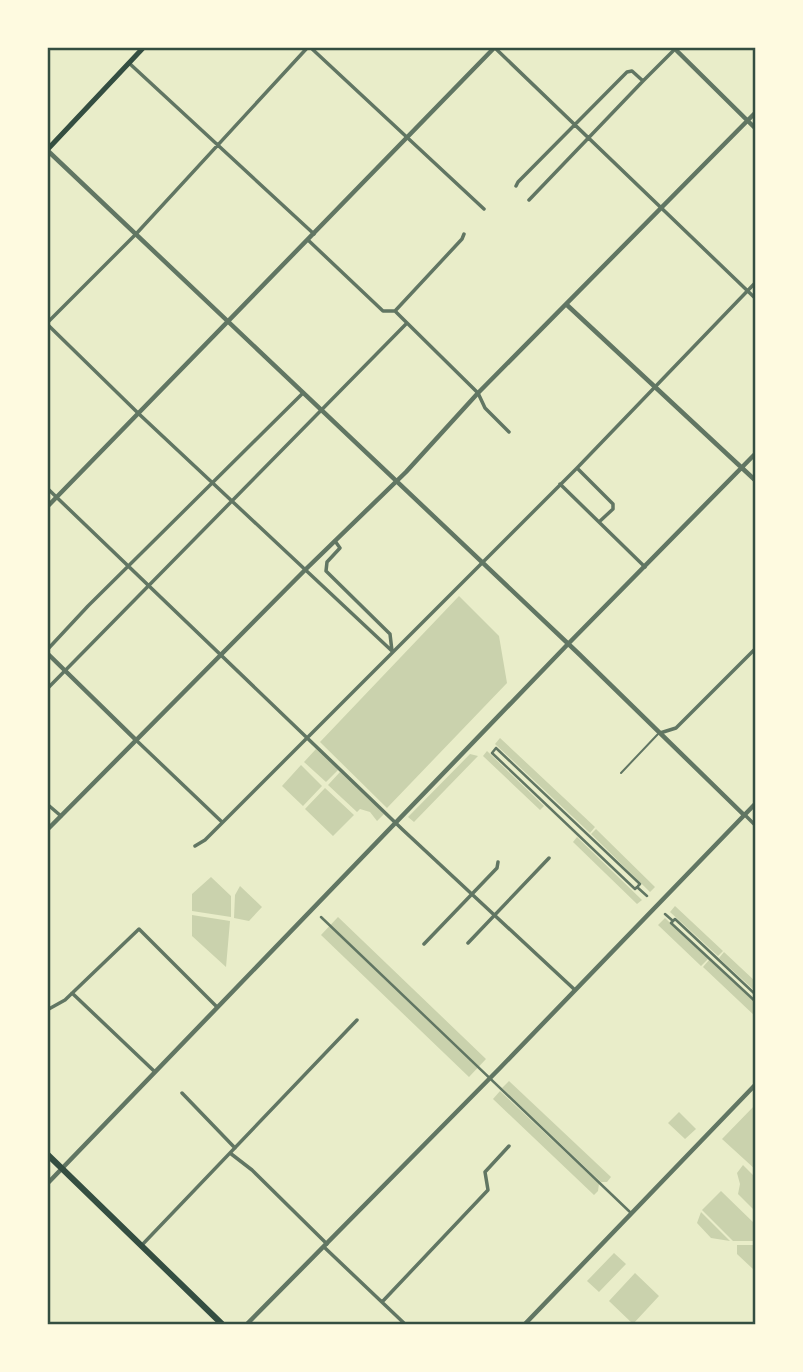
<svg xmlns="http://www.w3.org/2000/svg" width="803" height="1372" viewBox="0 0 803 1372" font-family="Spectral,serif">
<rect width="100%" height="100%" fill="#e9edc9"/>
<path fill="#cad2ad" d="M459 596 499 636 507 683 387 808 320 742Z
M500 738 595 827 590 833 495 744Z
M316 749 338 770 326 782 304 762Z
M487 751 544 806 540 810 483 756Z
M470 754 478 756 414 822 408 817Z
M301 765 322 786 303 806 282 786Z
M340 772 384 814 377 821 370 812 360 809 357 812 328 785Z
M325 788 354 815 333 836 305 809Z
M596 829 655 887 650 892 591 834Z
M577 837 642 900 637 904 573 842Z
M211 877 231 896V917L192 911V894Z
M240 886 262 907 249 921 234 918 235 895Z
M675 906 723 951 718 956 670 912Z
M192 915 230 921 226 967 192 936Z
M338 917 486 1059 469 1077 321 935Z
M665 918 708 959 701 966 658 925Z
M724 952 756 982V992L719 958Z
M709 960 756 1003V1017L703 967Z
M509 1081 611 1177 607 1182H601L502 1088Z
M500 1091 599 1184 598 1191 594 1195 493 1099Z
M756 1104V1170L722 1139Z
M679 1112 696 1129 685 1139 668 1123Z
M743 1165 756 1178V1212L738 1194 740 1184 737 1173Z
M721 1191 756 1225V1241H733L702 1210Z
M701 1212 730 1241 711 1238 697 1223Z
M737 1245H756V1268L754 1270 737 1254Z
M614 1253 626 1264 599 1292 587 1281Z
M635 1273 659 1296 633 1324 609 1301Z"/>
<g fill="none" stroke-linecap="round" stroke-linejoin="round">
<path stroke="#617663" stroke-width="2" d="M621 773 658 734
M742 1323 744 1325"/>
<path stroke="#617663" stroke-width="2.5" d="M496 748 492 753 635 889 637 887 647 896
M496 748 640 884 638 886
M665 914 673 921 675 919 756 995
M321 917 631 1213
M673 921 671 923 756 1002"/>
<path stroke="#617663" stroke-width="3.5" d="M310 47 484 209
M494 47 756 299
M129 63 314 234
M516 186 518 182 627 72 632 71 643 81 675 49
M529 200 643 81
M308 240 383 311H395L401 317 478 393 485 408 509 432
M395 311 462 239 464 234
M47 323 136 234 308 47
M47 324 139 414 392 651
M577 468 613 504V509L599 522
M560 484 645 567
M47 488 403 830 575 990
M335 541 340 548 327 562 326 571 390 634 392 651
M47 650 88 606 303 393
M47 689 407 323
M660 733 676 728 754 650
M136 740 222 822
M47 804 61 816
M745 815 756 826
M195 846 205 840 577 468 756 282
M468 943 549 858
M424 944 497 868 498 862
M72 993 154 1071
M47 1010 65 1000 139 929 217 1007
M182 1093 235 1148
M230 1153 252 1170 327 1244
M141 1246 357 1020
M324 1247 406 1325
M382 1302 488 1190 485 1172 509 1146"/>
<path stroke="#617663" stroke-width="4.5" d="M673 47 756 129
M47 150 579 654 744 815
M567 305 756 481
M47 507 495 47
M47 653 136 740
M47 830 306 569 406 472 478 393 756 112
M47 1184 568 644 756 453
M246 1325 499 1069 756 803
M524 1325 756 1084"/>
<path stroke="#344e41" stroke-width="5" d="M47 150 144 47"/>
<path stroke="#344e41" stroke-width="6" d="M47 1154 223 1325"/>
</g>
<rect width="803" height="1372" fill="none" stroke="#fefae0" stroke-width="98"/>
<rect x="49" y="49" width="705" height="1274" fill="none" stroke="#344e41" stroke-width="2.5"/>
</svg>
